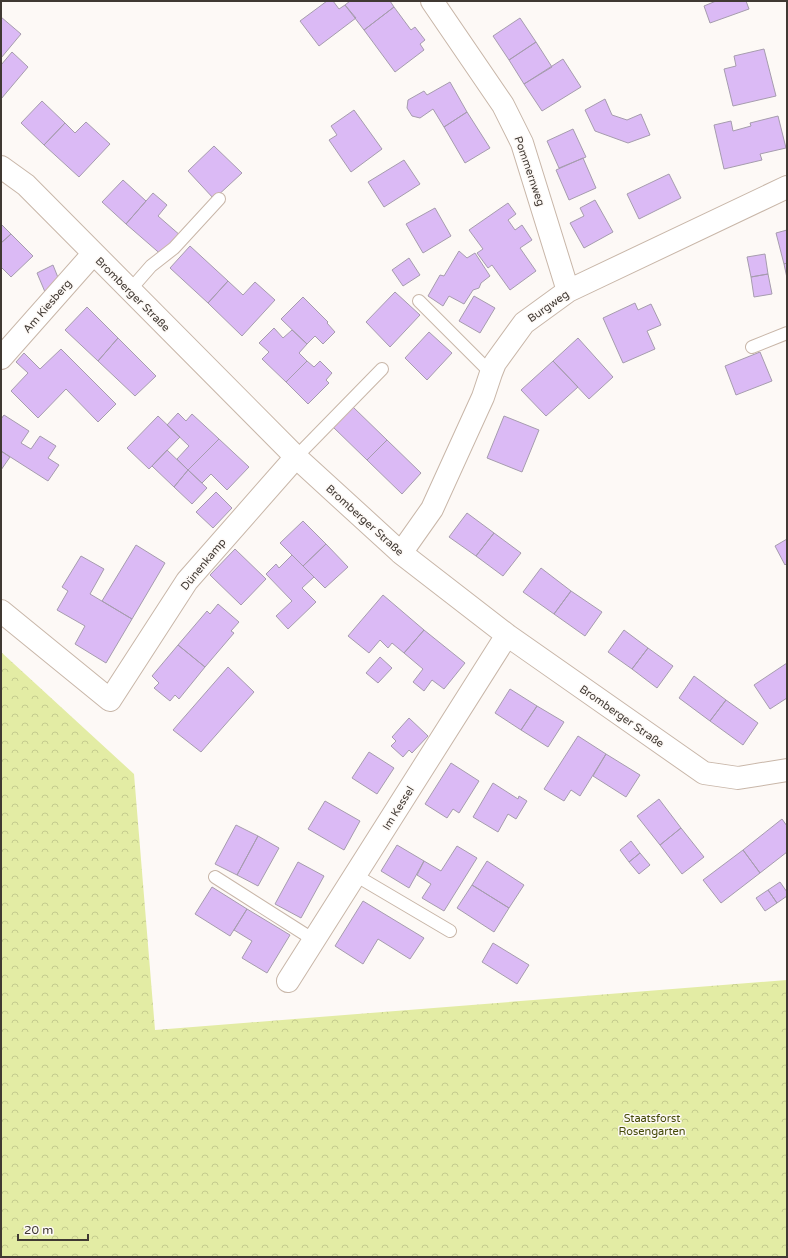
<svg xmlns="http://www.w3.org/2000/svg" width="788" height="1258" viewBox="0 0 788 1258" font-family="'Varela Round',sans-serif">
<defs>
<pattern id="forest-crowns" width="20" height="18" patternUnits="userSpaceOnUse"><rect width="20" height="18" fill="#e3eca4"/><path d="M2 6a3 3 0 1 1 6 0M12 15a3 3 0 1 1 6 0" fill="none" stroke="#c4cb8e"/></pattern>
</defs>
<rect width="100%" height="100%" fill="#fdf9f6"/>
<path fill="url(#forest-crowns)" d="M1 652 134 774 155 1030 787 980V1257H1Z"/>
<path fill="#dbbaf5" stroke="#a69cae" d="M327 1H333L339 9 345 5 356 18 319 46 300 21Z
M350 1H390L394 7 364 30 345 5Z
M716 1H746L749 9 710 23 704 6Z
M394 7 411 30 415 27 425 40 420 44 424 50 395 72 364 30Z
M1 17 21 34 1 58Z
M520 18 536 42 509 60 493 36Z
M536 42 552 67 524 84 509 60Z
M764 49 776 96 733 106 724 69 736 66 734 56Z
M12 52 28 67 1 99V65Z
M563 59 581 87 542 111 524 84Z
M450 82 467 112 444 127 433 109 420 118 412 116 407 108 408 100 424 91 427 95Z
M605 99 612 115 627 120 641 114 650 135 628 143 595 131 585 110Z
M42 101 65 123 44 145 21 123Z
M354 110 382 149 351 172 329 140 337 135 331 126Z
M467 112 490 148 465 163 444 127Z
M778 116 786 148 760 154 762 160 724 169 714 125 731 121 733 131 751 126 750 123Z
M86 122 110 144 79 177 44 145 65 123 75 133Z
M573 129 586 157 559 168 547 141Z
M214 146 242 173 214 199 188 171Z
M583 158 596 188 569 200 556 170Z
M404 160 420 184 384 207 368 182Z
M669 174 681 198 639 219 627 194Z
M123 180 146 201 126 224 102 202Z
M153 193 167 205 158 216 181 236 164 257 126 224Z
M595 200 613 232 584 248 570 223 584 216 580 208Z
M508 203 516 214 508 220 515 230 522 225 532 240 520 248 536 271 510 290 492 265 488 268 477 253 483 249 469 230Z
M435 208 451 236 423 253 406 224Z
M1 224 11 234 1 243Z
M787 230V263L784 264 776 233Z
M11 234 33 256 11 277 1 267V243Z
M190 246 228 281 208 303 170 268Z
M459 251 467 258 475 253 490 276 481 283 479 288 473 290 464 304 449 296 443 306 428 296 440 275 444 276Z
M765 254 768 274 751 277 747 257Z
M409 258 420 275 403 286 392 270Z
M787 263V278L784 264Z
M53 265 61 285 45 292 37 273Z
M768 274 772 294 754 297 751 277Z
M228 281 243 295 255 282 275 300 242 336 208 303Z
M395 292 420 315 390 347 366 322Z
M474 296 495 308 480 333 459 321Z
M303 297 328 322 327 323 335 332 323 344 315 336 307 344 281 319Z
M635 303 638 310 651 304 661 325 647 331 655 349 623 363 603 318Z
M87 307 118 338 98 361 65 330Z
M274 328 283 338 292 330 307 344 299 353 307 361 286 382 262 359 269 352 259 343Z
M429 332 452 353 427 380 405 358Z
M118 338 156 376 135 396 98 361Z
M578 338 613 377 589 399 553 361Z
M61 349 116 404 98 422 66 389 38 418 11 391 28 373 16 362 24 353 40 369Z
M760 352 772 381 736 395 725 366Z
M307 361 314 367 320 361 332 373 326 380 329 383 308 404 286 382Z
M553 361 578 387 546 416 521 390Z
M353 407 387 440 367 460 333 427Z
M178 413 186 421 192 414 219 439 188 470 177 459 189 446 167 425Z
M4 415 29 431 21 443 31 449 40 436 56 446 48 458 59 465 48 481 1 451V419Z
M158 416 180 437 149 469 127 448Z
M504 416 539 430 522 472 487 458Z
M219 439 249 467 227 490 211 474 202 483 188 470Z
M387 440 421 473 402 494 367 460Z
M167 450 188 470 174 487 152 466Z
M1 451 10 457 1 470Z
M188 470 207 488 192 504 174 487Z
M216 492 232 508 213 528 196 512Z
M467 513 494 533 476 556 449 537Z
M303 521 326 544 303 566 280 543Z
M494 533 521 553 503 576 476 556Z
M787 539V563L785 565 775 546Z
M326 544 348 567 325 588 303 566Z
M136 545 165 563 132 619 102 601Z
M235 549 266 579 241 605 210 575Z
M292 555 314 577 302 588 316 602 288 629 276 616 292 601 266 574 276 564 279 568Z
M81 556 104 569 90 594 132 619 106 663 75 644 85 626 57 610 68 591 62 587Z
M541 568 571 591 554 614 523 592Z
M571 591 602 612 585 636 554 614Z
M383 595 424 630 404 653 392 643 388 648 380 640 369 653 348 636Z
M218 604 239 622 231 631 234 633 205 667 178 645 207 611 210 614Z
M424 630 465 663 444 689 432 680 424 691 413 682 423 669 404 653Z
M624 630 648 648 632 669 608 652Z
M178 645 205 667 179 699 175 695 170 701 154 688 159 683 152 676Z
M648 648 673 666 657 688 632 669Z
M380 657 392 668 378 683 366 673Z
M787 663V698L770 709 754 685Z
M228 667 254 692 201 752 173 730Z
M694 676 726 700 710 721 679 698Z
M510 689 537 706 521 730 495 713Z
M726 700 758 723 743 745 710 721Z
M537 706 564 722 548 747 521 730Z
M409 718 428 736 412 753 409 750 403 757 391 746 396 741 392 737Z
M578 736 606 754 580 796 571 790 564 801 544 789Z
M369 752 394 768 377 794 352 778Z
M606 754 640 775 626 797 593 776Z
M451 763 479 781 459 813 453 809 447 818 425 804Z
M493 783 518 799 519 796 527 801 516 819 508 814 498 832 473 817Z
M659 799 681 828 660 845 637 816Z
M325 801 360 821 344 850 308 829Z
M782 819 787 826V852L760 873 743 850Z
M236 825 258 836 237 875 215 864Z
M681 828 704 857 682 874 660 845Z
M258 836 279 848 258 886 237 875Z
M631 841 640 853 629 862 620 850Z
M397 845 424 861 409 888 381 871Z
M457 846 477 858 444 911 422 898 431 884 417 875 424 861 441 871Z
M743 850 760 873 721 903 703 880Z
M640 853 650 865 639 874 629 862Z
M487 861 524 885 509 908 472 885Z
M298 862 324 876 301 918 275 904Z
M780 882 787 892V896L777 903 768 890Z
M472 885 509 908 494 932 457 908Z
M212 887 247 909 230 936 195 914Z
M768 890 777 903 765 911 756 898Z
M363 901 424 938 410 959 378 939 363 964 335 946Z
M247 909 290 935 267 973 242 958 252 941 234 930Z
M493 943 529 965 517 984 482 962Z"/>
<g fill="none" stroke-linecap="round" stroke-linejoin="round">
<g stroke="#c8b6a8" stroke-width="14">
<path id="lane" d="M130 290 151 266 174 248 219 199
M419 301 491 373
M752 347 787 333
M296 457 382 369
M355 875 450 931
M215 877 314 940"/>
</g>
<g stroke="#c8b6a8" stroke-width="24">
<path id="street" d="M432 1 503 105 522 143 568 291
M1 167 26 185 296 457 401 553 507 635 704 773 738 778 787 770
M1 358 93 254
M401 553 432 509 483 397 491 373 495 363 524 323 568 291 787 187
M1 611 110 700 187 581 296 457
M288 981 507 635"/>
</g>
<use href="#lane" stroke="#fff" stroke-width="12"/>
<use href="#street" stroke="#fff" stroke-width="22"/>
</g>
<g text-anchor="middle" stroke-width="3" stroke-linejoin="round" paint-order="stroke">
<g font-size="11" fill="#403933" stroke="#fdf9f6">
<text transform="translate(530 171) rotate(71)" y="4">Pommernweg</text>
<text transform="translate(133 294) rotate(45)" y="4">Bromberger Straße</text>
<text transform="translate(47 306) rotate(-49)" y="4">Am Kiesberg</text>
<text transform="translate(548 306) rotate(-35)" y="4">Burgweg</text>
<text transform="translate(365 520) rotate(42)" y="4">Bromberger Straße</text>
<text transform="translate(203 564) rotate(-50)" y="4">Dünenkamp</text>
<text transform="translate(622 716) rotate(35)" y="4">Bromberger Straße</text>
<text transform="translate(398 808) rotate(-58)" y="4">Im Kessel</text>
</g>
<g font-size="11" fill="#444906" stroke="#fdf9f6">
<text x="652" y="1122">Staatsforst<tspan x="652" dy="13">Rosengarten</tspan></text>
</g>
</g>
<rect width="788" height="1258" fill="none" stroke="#403933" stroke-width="4"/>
<path d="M18 1234v6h70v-6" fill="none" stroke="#403933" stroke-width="2"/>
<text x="24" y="1234" font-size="12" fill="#403933" stroke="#fdf9f6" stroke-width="3" paint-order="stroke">20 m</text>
</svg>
